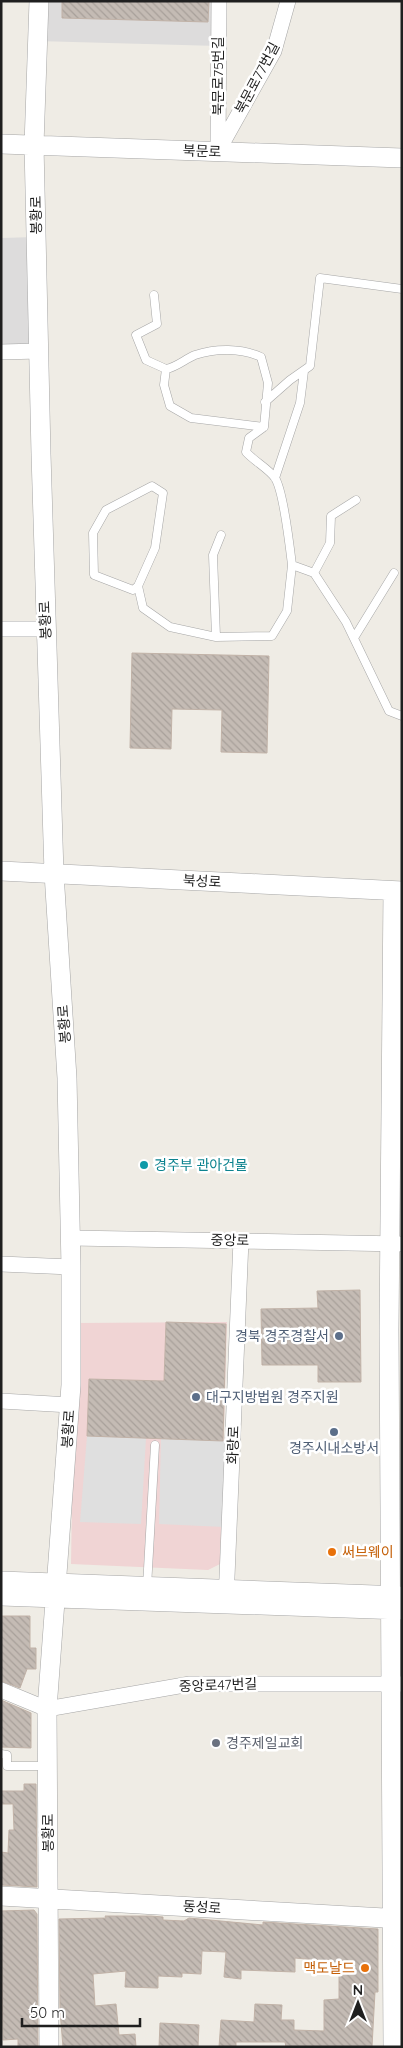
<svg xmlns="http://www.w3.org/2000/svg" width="403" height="2048" viewBox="0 0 403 2048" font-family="Quicksand,'Noto Sans KR',sans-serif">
<defs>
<pattern id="building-back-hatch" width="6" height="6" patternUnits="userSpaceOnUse" patternTransform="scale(1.25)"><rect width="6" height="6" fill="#c4bbb4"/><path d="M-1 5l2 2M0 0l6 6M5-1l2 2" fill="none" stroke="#a8a09a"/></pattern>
</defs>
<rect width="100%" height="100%" fill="#efece5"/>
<path fill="#dddcdc" d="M39 1H219L218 46 37 41Z
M36 237 39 351 1 352V238Z"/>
<path fill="#f0d4d4" d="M227 1322 220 1564 208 1570 71 1564 75 1323Z"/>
<path fill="#dfdfdf" d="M87 1436 146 1438 141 1524 80 1522Z
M161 1438 228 1441 224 1527 159 1524Z"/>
<path fill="url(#building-back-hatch)" stroke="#c1b2a7" d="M62 1H209L208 22 62 18Z
M132 653 269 656 267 753 221 752 222 710 172 709 171 749 130 748Z
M360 1290 361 1382H318V1365H262L261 1309 318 1308 317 1291Z
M166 1322 226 1324 223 1441 87 1436 89 1379 164 1381Z
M1 1616H30V1648H36V1669H27L20 1688 1 1681Z
M1 1700 31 1713V1748L1 1747Z
M24 1784H36L37 1887 1 1885V1852L8 1853 9 1830H14L13 1804H1V1791H24Z
M34 1910 37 1914 38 2047H18V2039L3 2040 1 1911Z
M105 1916H151L163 1917V1920L184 1921 189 1918 263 1925V1922L378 1929V1992H375L372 2047H286L285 2042H236V2047H219L221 2020 254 2022 255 2004 282 2005 281 2020H294V2030L324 2031V2000L339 1999V1962L295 1958V1972L241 1970V1979L224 1977 226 1952 202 1951 201 1974 182 1973V1977L158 1976V1988L125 1987 126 1971 93 1974 95 2006 116 2004 119 2035 135 2034 136 2047H63L60 2011 59 1919 106 1918Z
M160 2023 199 2025 198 2047H159Z"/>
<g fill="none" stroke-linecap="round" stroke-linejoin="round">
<g stroke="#a6a6a6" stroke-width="9">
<path id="service" d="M154 295 157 324 136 335 146 360 166 369
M265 402 290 380 310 366 320 278 402 289
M264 427 191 418 170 406 164 385 166 369C177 367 185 359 195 355 216 348 241 348 261 357L268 383 264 427 249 438 246 452C254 461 269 469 275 478 283 490 290 548 292 565
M275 478 300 403 304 371
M314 573 330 543 331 516 356 500
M138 586 133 590 94 575 93 533 106 510 152 486 163 493 155 548 138 586 143 608 170 627 216 637 272 636 287 611 292 565 314 573 346 622 389 711 402 716
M216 637 213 555 221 535
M354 638 394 573
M147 1587 155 1445
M1 1754 7 1755V1766H47"/>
</g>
<g stroke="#a6a6a6" stroke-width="16">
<path id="minor" d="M218 150 219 1
M218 151 274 51 288 1
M1 352 39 351
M1 629H46
M71 1238 402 1244
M1 1264 71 1267
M1 1401 70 1405
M226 1601 241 1240
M1 1690 47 1709 190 1684H402"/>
</g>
<g stroke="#a6a6a6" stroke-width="20">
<path id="tertiary" d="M39 1 34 145 41 454 54 873 67 1078 71 1267V1385L47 1709 49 2047
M1 144 402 158
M1 871 402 891
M393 891 389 1330 393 2047
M1 1581 402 1596
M1 1596 402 1610
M1 1896 402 1919"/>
</g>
<use href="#service" stroke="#fff" stroke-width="8"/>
<use href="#minor" stroke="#fff" stroke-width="15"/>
<use href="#tertiary" stroke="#fff" stroke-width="19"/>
</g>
<circle fill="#0f9aa8" stroke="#fff" stroke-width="2" cx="144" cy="1165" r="5"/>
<g fill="#5c6f8a" stroke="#fff" stroke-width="2">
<circle cx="339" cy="1336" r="5"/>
<circle cx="196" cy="1397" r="5"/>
<circle cx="334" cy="1432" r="5"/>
</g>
<g fill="#e8710a" stroke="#fff" stroke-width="2">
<circle cx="332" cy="1552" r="5"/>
<circle cx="365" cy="1968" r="5"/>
</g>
<circle fill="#6b7280" stroke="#fff" stroke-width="2" cx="216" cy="1743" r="5"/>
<g text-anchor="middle" stroke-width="5" stroke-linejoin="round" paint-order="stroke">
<g font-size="14" fill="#1f1f1f" stroke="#fff">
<text transform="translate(218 76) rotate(-90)" y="5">북문로75번길</text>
<text transform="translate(257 78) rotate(-62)" y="5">북문로77번길</text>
<text transform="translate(202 151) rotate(2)" y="5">북문로</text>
<text transform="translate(36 215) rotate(-91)" y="5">봉황로</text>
<text transform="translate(45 620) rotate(-92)" y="5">봉황로</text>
<text transform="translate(202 881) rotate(3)" y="5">북성로</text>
<text transform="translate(64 1024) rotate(-94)" y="5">봉황로</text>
<text transform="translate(230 1240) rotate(1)" y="5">중앙로</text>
<text transform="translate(68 1429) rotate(-86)" y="5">봉황로</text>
<text transform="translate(233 1445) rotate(-88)" y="5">화랑로</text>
<text transform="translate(218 1685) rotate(-2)" y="5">중앙로47번길</text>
<text transform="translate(48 1833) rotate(-90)" y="5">봉황로</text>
<text transform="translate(202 1907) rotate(4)" y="5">동성로</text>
</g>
<g font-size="14" fill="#0d838f" stroke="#fff" text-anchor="start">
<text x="154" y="1170">경주부 관아건물</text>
</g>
<g font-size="14" fill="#4e5e75" stroke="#fff" text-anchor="end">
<text x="329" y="1341">경북 경주경찰서</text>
<text x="206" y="1402" text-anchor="start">대구지방법원 경주지원</text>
<text x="334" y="1453" text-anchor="middle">경주시내소방서</text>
</g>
<g font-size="14" fill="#c56008" stroke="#fff" text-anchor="start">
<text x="342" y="1557">써브웨이</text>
<text x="355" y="1973" text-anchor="end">맥도날드</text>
</g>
<g font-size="14" fill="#5b616d" stroke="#fff" text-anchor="start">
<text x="226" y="1748">경주제일교회</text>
</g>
</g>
<rect width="403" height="2048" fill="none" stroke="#1f1f1f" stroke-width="5"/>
<g transform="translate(358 2003)" stroke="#ffffff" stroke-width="4" paint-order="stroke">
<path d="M0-4L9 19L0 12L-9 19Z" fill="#1f1f1f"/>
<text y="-8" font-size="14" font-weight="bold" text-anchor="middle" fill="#1f1f1f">N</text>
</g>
<path d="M22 2018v8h118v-8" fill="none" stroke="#1f1f1f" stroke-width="2.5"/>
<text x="30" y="2018" font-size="15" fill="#1f1f1f" stroke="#ffffff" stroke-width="4" paint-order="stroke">50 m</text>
</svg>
